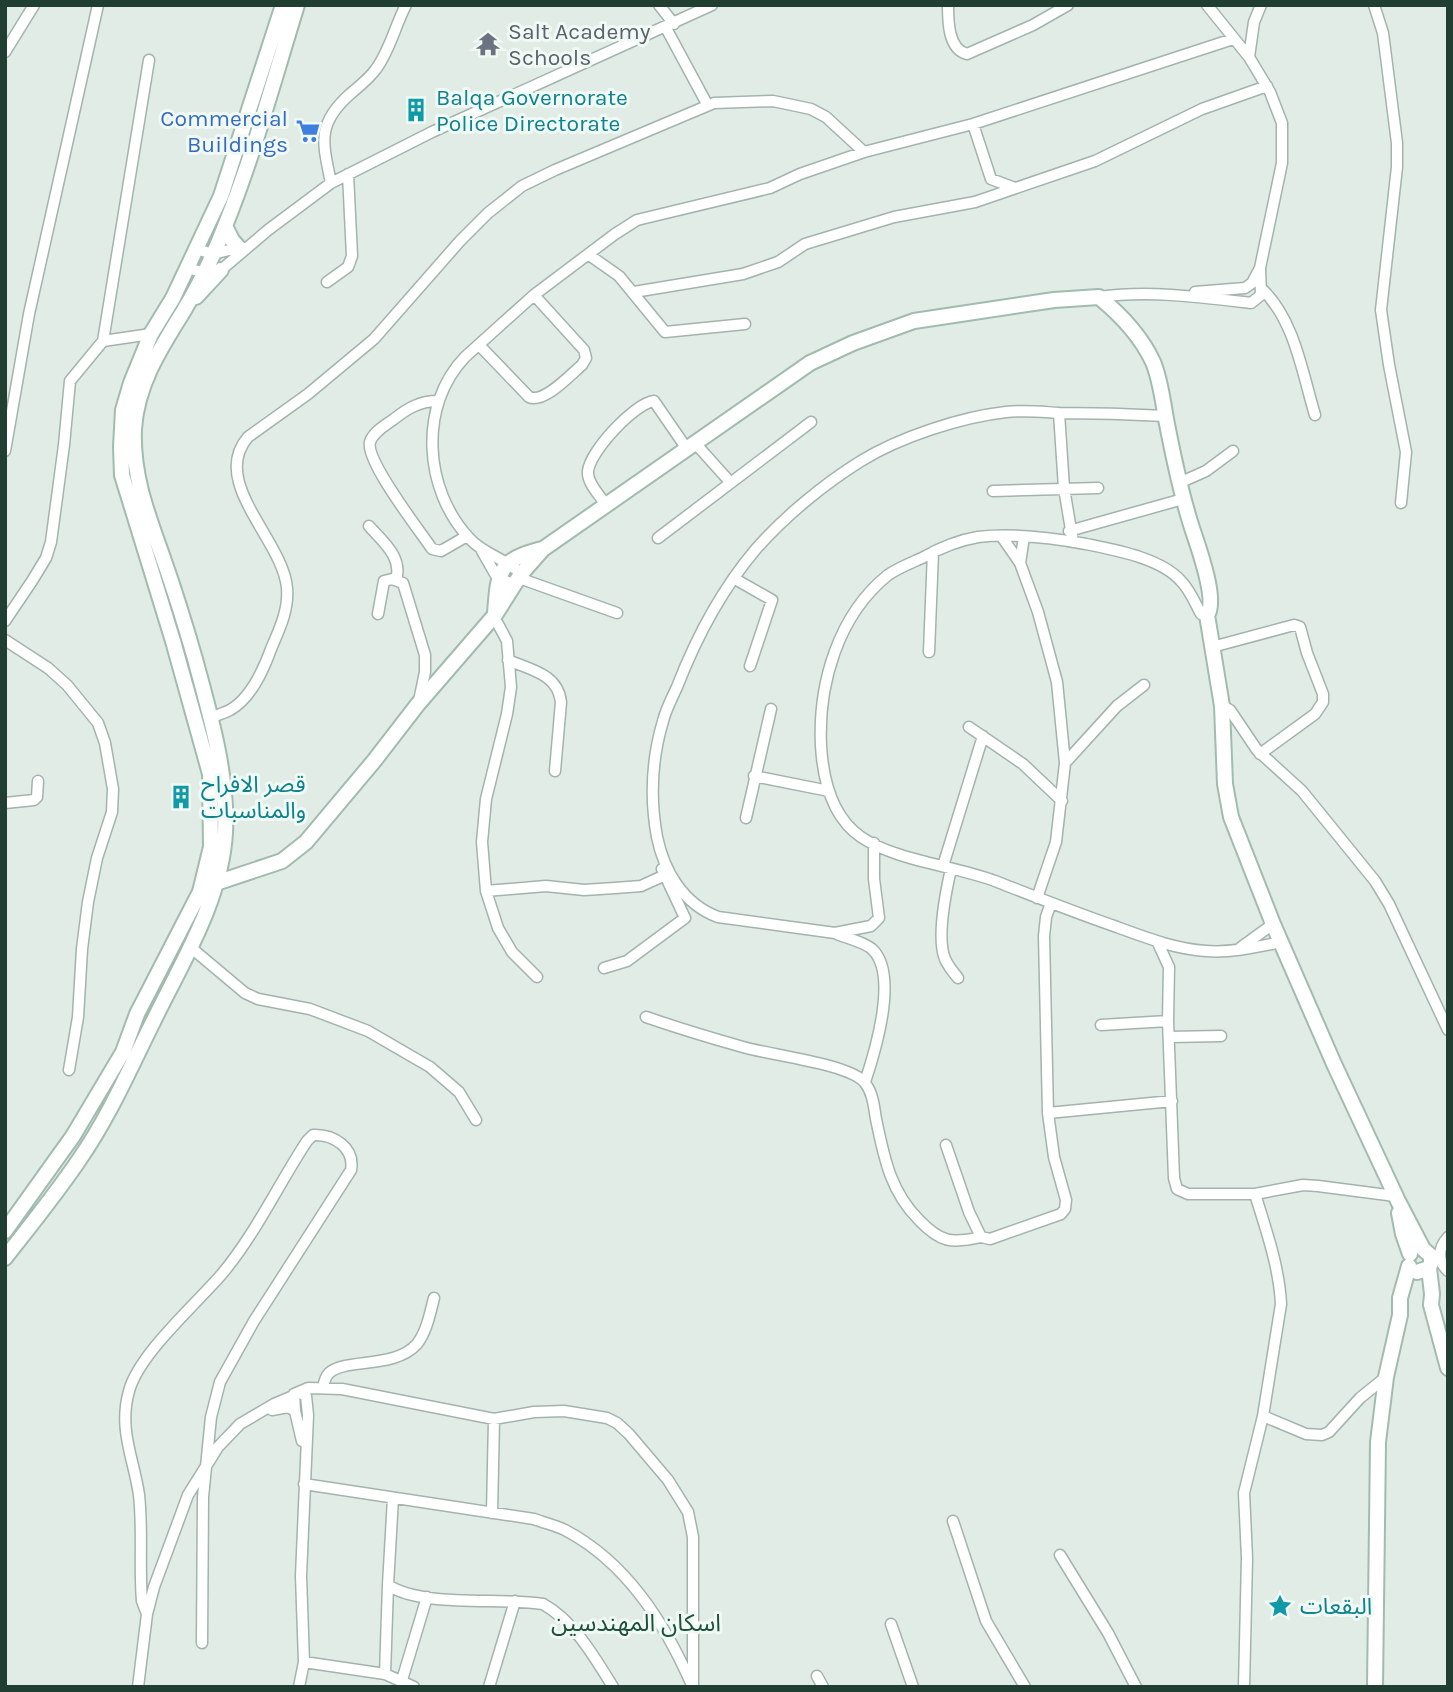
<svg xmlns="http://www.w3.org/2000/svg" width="1453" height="1692" viewBox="0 0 1453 1692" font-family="Karla,'Noto Sans Arabic',sans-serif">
<rect width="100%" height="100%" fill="#e1ece6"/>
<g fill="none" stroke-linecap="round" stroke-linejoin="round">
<g stroke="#a3b4ac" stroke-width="13">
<path id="street" d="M659 5 674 24
M948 5C948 21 948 49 967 54L1033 25 1068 5
M1374 5 1383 33 1397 143V167L1381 310 1389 365 1406 452 1401 503
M666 28 707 104
M5 52 34 5
M1249 57 1254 22 1261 5
M973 124 991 179 1015 188
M331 183C323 143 316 125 349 95 358 87 369 79 376 69 390 50 395 26 406 5
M196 249 213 254 241 247
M589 255 619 276 665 332 745 324
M186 268 203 272 221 270 268 230 331 183 432 132 712 5
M327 282 348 267 352 256 348 174
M1262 289C1295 321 1302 372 1315 415
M634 292 743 274 778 262 805 244 894 217 975 202 1095 161 1202 109 1267 86
M1195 292 1245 288 1252 283 1260 268
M1099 297C1149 290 1201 297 1251 303L1261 295 1260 268 1282 163V123L1270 92 1249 57 1207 5
M103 341 149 60
M480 346 529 397C544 404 570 375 582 365L586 358 584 350 534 295
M438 401C420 401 408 408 394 419 386 425 373 432 370 442 365 461 420 531 432 549L441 551 467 536
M1059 413 1064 488 1073 542
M695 443 730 482
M5 451 29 314 98 5
M1179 483 1206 471 1233 451
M993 491 1098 488
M605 504C599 494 587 483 588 471 590 451 635 403 654 401L687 449
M369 526C383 542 403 557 396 580
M1069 531 1183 499
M1002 537 1020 563 1038 612 1057 682 1065 763 1056 842 1037 898
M658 538 811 422
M482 551 498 579 515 584
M1020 563 1024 537
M521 574C506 558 484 555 469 538 424 490 418 406 465 357L534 295 615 234 637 220 770 188 800 174 864 152 973 124 1233 39
M519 578 617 613
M735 579 772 600 750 666
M378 614 384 581 392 579 403 583 425 655V672L419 701
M1207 615 1201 614C1195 603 1190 590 1181 581 1161 558 1115 550 1086 544 1053 538 1012 533 978 537 960 540 938 549 922 558 911 563 898 568 888 575 838 615 818 684 821 746 823 779 832 817 861 837 896 861 956 866 995 881 1036 897 1076 913 1117 927 1147 938 1175 949 1206 951 1231 953 1257 947 1281 942
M491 620 498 624 507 641 511 687 507 714 486 799 482 842 486 891 546 886 584 890 615 888 641 886 663 876
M5 621 32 581 46 558 51 542 64 445 70 381 103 341 151 334
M5 640 48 668 67 685 98 723 105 743 113 789 112 812 97 858 88 902 82 949 78 1017 69 1070
M1212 647 1294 625 1300 627 1307 653 1323 694V702L1315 714 1260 754
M929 652 933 552
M508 660C531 670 558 674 561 702L555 771
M1222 706 1230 710 1257 750 1302 791 1375 881 1389 904 1448 1030
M210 718C217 715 224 713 230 710 251 698 263 671 271 649 279 630 289 610 287 588 283 540 209 482 248 437L308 394 374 339 460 241 488 213 522 186 555 170 714 103 773 101 811 109 826 117 864 152
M969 727 1023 764 1062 801
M1065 763 1117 706 1144 685
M754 776 829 791
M5 803 34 800 37 797 38 781
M746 818 771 709
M874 843V879L879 918 871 926 835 933 718 917C683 904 664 871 657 837 650 799 652 758 663 721 666 709 672 698 677 687 696 638 722 589 756 549 785 516 824 484 861 461 900 437 961 417 1006 412 1024 410 1042 412 1059 413 1095 413 1130 414 1166 416
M943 866 983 736
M951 869C946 891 936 937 945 959 948 966 953 972 958 978
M486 891 498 928 512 952 537 977
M837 934C847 938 864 942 872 949 899 974 875 1052 865 1082
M1157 941 1169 967 1168 1021 1174 1178 1177 1189 1188 1194H1255L1303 1185 1318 1186 1395 1196
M189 946 245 993 258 999 310 1009 368 1031 430 1067 459 1092 476 1120
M1240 948 1273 924
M604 968 627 961 685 918 662 869
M646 1017C678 1028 711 1038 743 1047 769 1055 851 1064 865 1083 873 1093 874 1107 876 1119 884 1157 890 1191 919 1220 940 1242 951 1244 981 1237
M1101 1025 1168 1021
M1169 1037 1221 1036
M1048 1113 1172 1101
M946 1145 969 1212 981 1237 990 1239 1061 1214 1065 1209 1066 1200 1054 1157 1048 1113 1044 936 1046 917 1051 903
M1448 1237C1438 1248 1437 1261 1448 1271
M323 1388C324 1382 325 1377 329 1373 345 1358 395 1369 417 1344 427 1331 430 1313 434 1298
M272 1410 288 1407 295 1411 302 1441
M295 1411 294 1394 308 1388 342 1389 494 1419 534 1412 564 1411 607 1418 617 1423 629 1434 668 1480 688 1512 693 1537V1687
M1263 1416 1306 1434 1322 1435 1329 1432 1360 1398 1386 1377
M304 1484 534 1519C544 1523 555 1525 565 1530 626 1562 664 1622 691 1683
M393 1498 388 1585C422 1608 501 1597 543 1604 574 1621 595 1658 613 1687
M492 1513 494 1419
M953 1521 986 1621 1025 1687
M1060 1555 1108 1633 1136 1687
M147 1614 142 1601C139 1566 143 1530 139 1495 134 1459 118 1430 129 1391 139 1354 195 1305 221 1275 255 1235 278 1185 307 1141L313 1135C334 1134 355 1148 351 1170L254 1321 220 1382 211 1417 203 1497 202 1643
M891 1624 913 1687
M304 1662 385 1674 414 1687
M385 1674 388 1585
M817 1676 823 1687
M402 1680 427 1597
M138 1687 147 1614 154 1587 188 1495 218 1447 240 1424 274 1404 300 1393 306 1396 308 1415 301 1576 304 1662 299 1687
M489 1687 515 1601
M1244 1687 1247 1558 1244 1493 1263 1416 1281 1304C1279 1266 1266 1230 1255 1194"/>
</g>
<g stroke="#a1bcaf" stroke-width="18">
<path id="secondary" d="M225 226 232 240 239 248
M196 297 221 270
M495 614C498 572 498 560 542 549
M216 883 282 861 306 842 374 761 418 704 495 615 521 574 543 549 810 363 853 343 914 321 1054 300 1099 297C1121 315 1141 336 1153 362 1161 381 1163 404 1167 424 1174 460 1181 494 1192 528 1198 546 1218 601 1207 615L1222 706 1225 784 1231 817 1273 924 1334 1064 1398 1201 1423 1249 1431 1256V1263L1429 1268 1417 1272
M1399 1213 1403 1234 1410 1254
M5 1231 73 1136 123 1052 137 1014 200 892 211 847 210 774 173 641 122 475 121 447 123 410 131 383 151 334 173 298 221 196 283 5
M5 1258C30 1226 56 1194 79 1160 109 1117 130 1068 153 1022 182 962 221 901 225 833 228 774 210 715 195 659 185 624 174 589 162 555 147 513 132 474 134 429 137 384 160 349 183 312 198 287 215 252 225 226 254 154 274 79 297 5
M1429 1268 1432 1294 1431 1305 1448 1368
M1375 1687 1378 1442 1386 1377 1400 1315V1298L1409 1266"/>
</g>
<use href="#street" stroke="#fff" stroke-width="10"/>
<use href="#secondary" stroke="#fff" stroke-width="14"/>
</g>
<defs>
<g id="temple-bare" transform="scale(1.89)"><path d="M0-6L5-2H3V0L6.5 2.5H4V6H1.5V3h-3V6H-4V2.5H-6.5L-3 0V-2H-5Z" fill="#6b7280" stroke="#f1f9f4" stroke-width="2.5" paint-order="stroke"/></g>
<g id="building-bare" transform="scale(1.89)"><path d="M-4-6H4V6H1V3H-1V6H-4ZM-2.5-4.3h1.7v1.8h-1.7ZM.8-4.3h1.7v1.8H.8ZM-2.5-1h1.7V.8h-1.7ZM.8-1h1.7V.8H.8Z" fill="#0f9aa8" stroke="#f1f9f4" stroke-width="2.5" paint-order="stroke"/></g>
<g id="supermarket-bare" transform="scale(1.89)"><path d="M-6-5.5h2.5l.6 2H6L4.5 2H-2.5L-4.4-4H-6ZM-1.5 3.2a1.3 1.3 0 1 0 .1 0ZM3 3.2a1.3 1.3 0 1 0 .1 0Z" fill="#3f7fe0" stroke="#f1f9f4" stroke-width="2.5" paint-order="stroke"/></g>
<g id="sight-bare" transform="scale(1.89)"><path d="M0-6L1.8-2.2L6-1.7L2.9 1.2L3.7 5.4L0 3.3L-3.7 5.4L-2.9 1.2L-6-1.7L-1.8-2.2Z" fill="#0f9aa8" stroke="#f1f9f4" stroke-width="2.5" paint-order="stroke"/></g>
</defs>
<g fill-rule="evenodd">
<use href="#temple-bare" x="488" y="44"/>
<use href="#building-bare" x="416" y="110"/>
<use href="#supermarket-bare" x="308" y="131"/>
<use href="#building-bare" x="181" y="797"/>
<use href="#sight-bare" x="1280" y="1606"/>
</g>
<g text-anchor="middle" stroke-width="6" stroke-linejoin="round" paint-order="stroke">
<g font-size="23" fill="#5b616d" stroke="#f1f9f4" text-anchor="start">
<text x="508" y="39">Salt Academy<tspan x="508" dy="26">Schools</tspan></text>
</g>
<g font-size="23" fill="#0d838f" stroke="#f1f9f4" text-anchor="start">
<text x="436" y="105">Balqa Governorate<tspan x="436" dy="26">Police Directorate</tspan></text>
<text x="201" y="792">قصر الافراح<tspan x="201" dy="26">والمناسبات</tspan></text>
<text x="1300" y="1614">البقعات</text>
</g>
<g font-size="23" fill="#366cbe" stroke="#f1f9f4" text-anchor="end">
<text x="288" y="126">Commercial<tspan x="288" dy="26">Buildings</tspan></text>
</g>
<g font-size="24" fill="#1b513d" stroke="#f1f9f4">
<text x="636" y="1631">اسكان المهندسين</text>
</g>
</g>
<rect width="1453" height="1692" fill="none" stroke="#203e32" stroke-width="14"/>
</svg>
